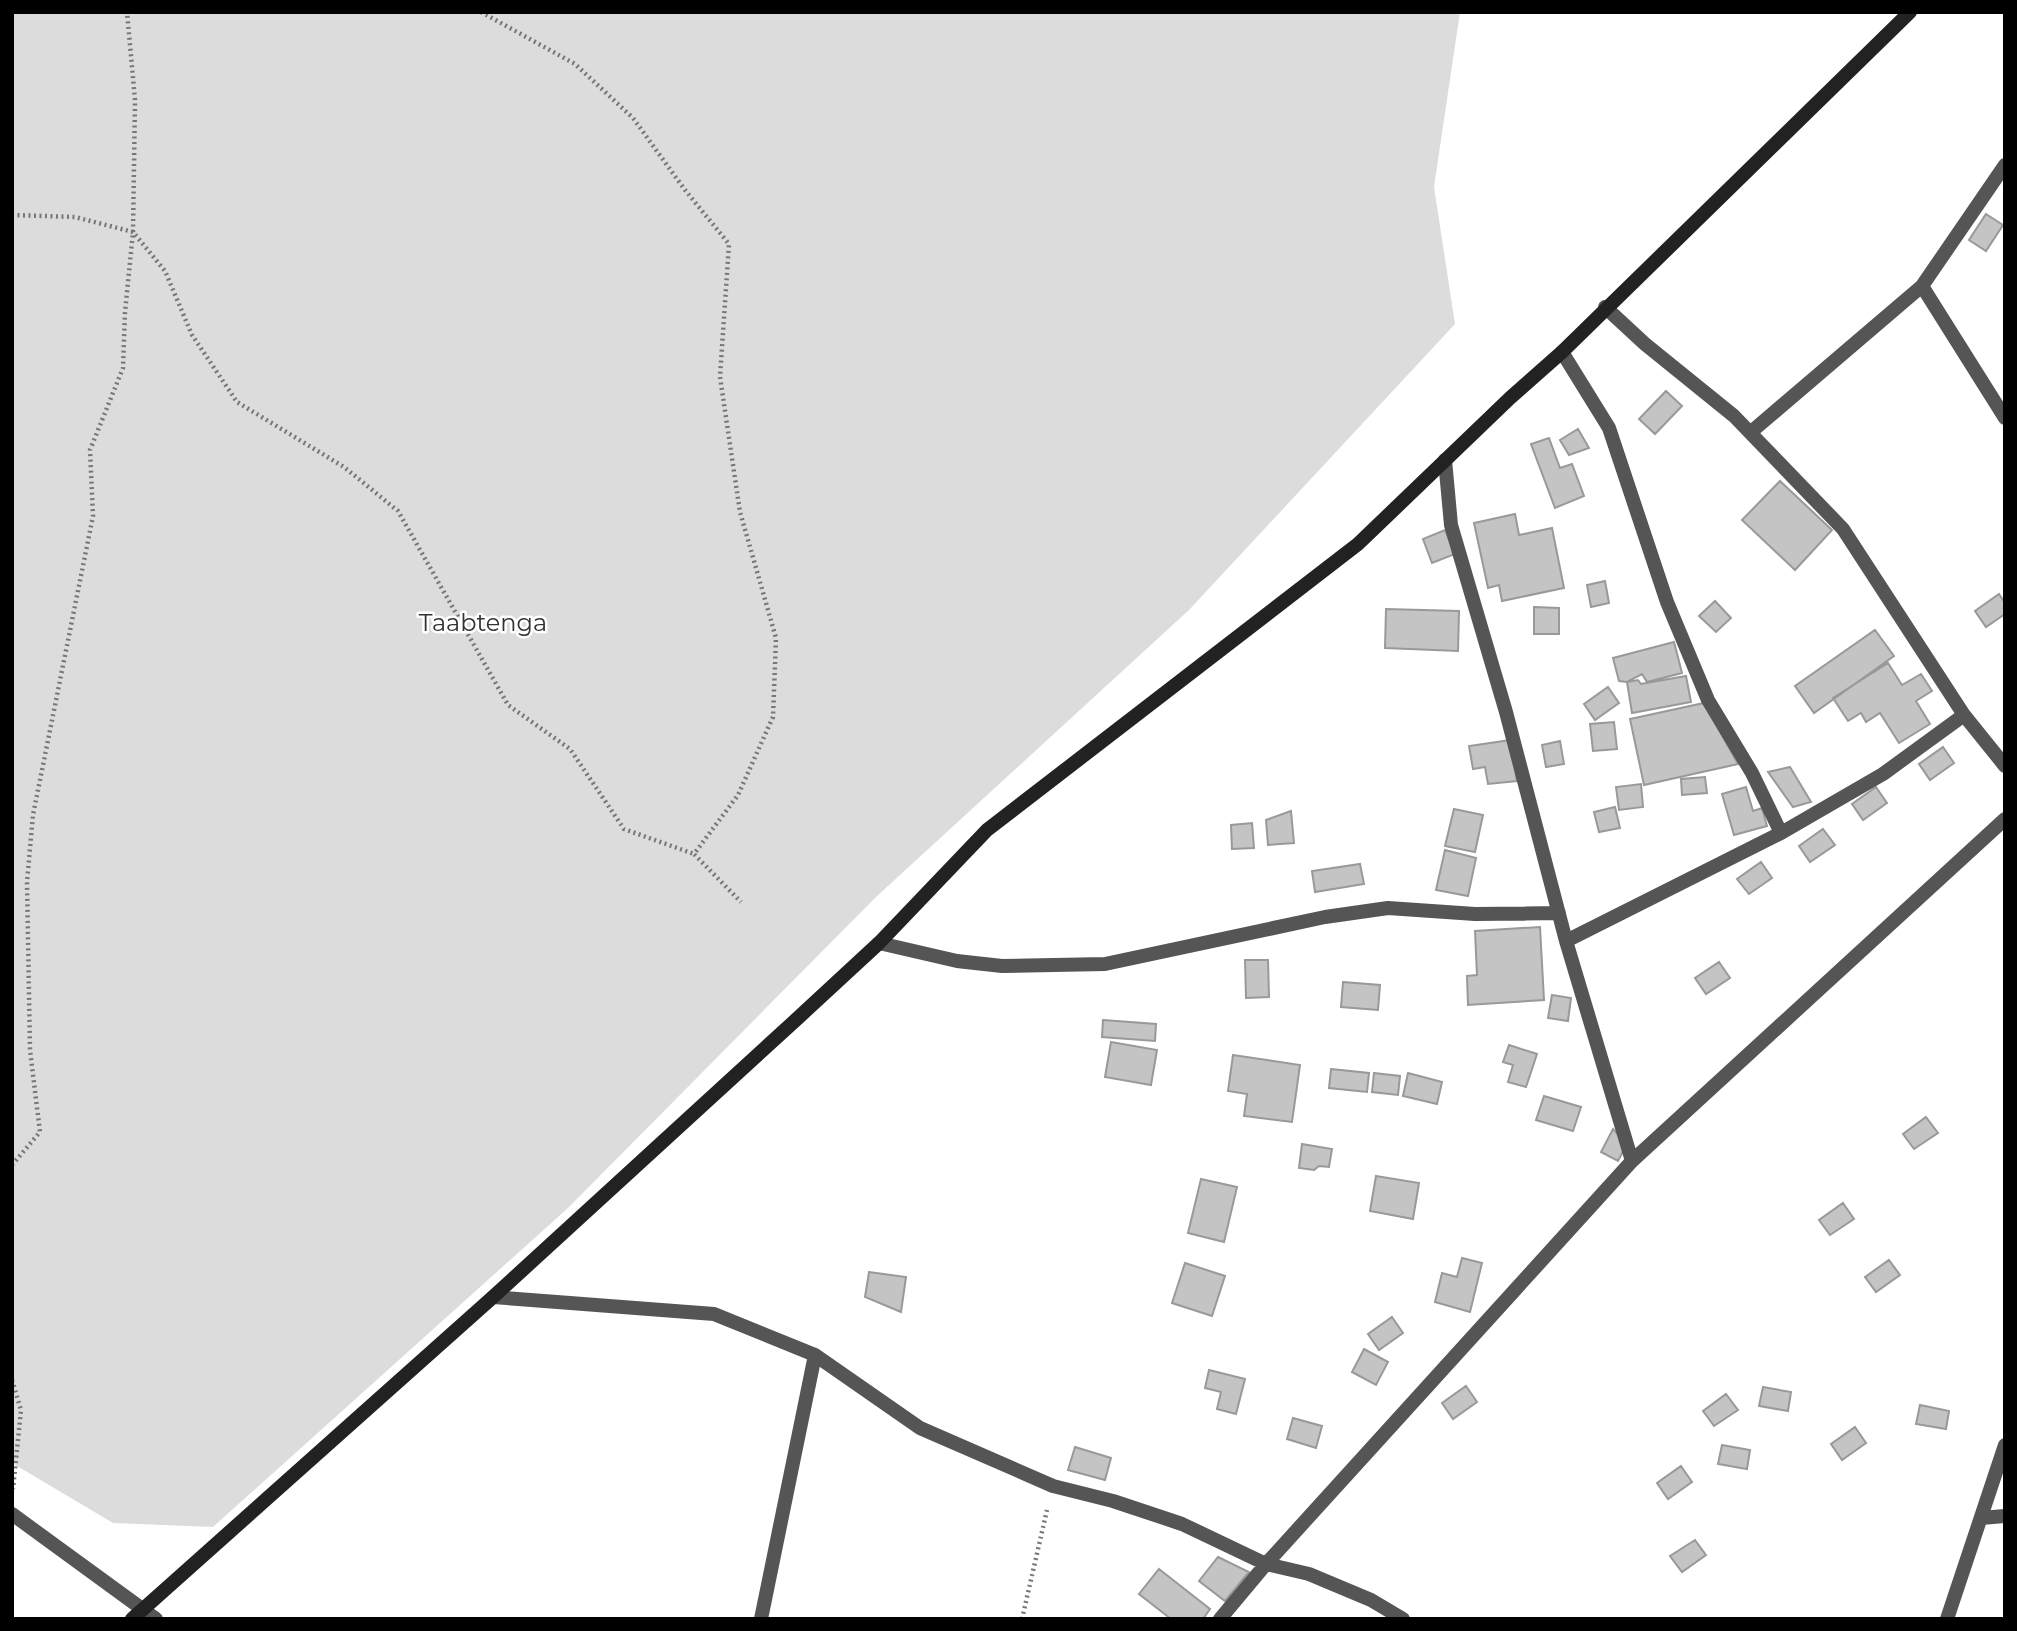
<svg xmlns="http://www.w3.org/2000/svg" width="2017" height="1631" viewBox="0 0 2017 1631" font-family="Montserrat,sans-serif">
<rect width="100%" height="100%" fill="#fff"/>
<path fill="#dcdcdc" d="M12 12H1460L1434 187 1455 324 1189 610 876 897 568 1208 213 1527 113 1523 12 1463Z"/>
<path fill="#c4c4c4" stroke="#999" stroke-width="2" d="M1986 214 2003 225 1986 251 1969 240Z
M1666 391 1682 406 1655 434 1639 419Z
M1578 429 1589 448 1569 455 1560 440Z
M1549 438 1560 468 1572 464 1584 496 1555 508 1531 444Z
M1780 481 1832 530 1795 570 1742 520Z
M1515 514 1519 535 1552 528 1564 588 1502 601 1499 585 1488 588 1474 523Z
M1445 530 1455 554 1432 563 1423 539Z
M1605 581 1609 603 1591 607 1587 585Z
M1999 594 2005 603V614L1986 627 1975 611Z
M1715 601 1731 618 1716 632 1699 616Z
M1534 607 1559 608V634H1534Z
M1386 609 1459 611 1458 651 1385 648Z
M1875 630 1894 656 1814 713 1795 686Z
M1674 642 1682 673 1647 682 1642 674 1627 682 1619 681 1613 658Z
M1888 663 1902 685 1921 674 1932 691 1916 701 1930 724 1899 743 1880 713 1866 722 1861 713 1848 721 1833 698Z
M1686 676 1691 702 1632 713 1627 682 1638 680 1641 684Z
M1608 687 1619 703 1595 720 1584 704Z
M1704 703 1738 764 1644 785 1630 719Z
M1614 722 1617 749 1593 751 1590 724Z
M1511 740 1517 781 1488 784 1485 767 1473 769 1469 746Z
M1560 741 1564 764 1546 767 1542 745Z
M1943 747 1954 763 1930 780 1919 764Z
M1790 767 1811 802 1793 807 1768 772Z
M1705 777 1707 793 1682 795 1681 779Z
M1641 784 1643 807 1619 810 1616 787Z
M1746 787 1753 811 1762 808 1767 826 1734 835 1722 794Z
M1876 787 1887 803 1863 820 1852 804Z
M1615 807 1620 828 1599 832 1594 812Z
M1454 809 1483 815 1475 852 1445 846Z
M1291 811 1294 843 1268 845 1266 820Z
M1252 823 1254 848 1232 849 1231 825Z
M1823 829 1835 845 1810 862 1799 846Z
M1445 850 1476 858 1468 896 1436 890Z
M1761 862 1772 878 1749 894 1737 879Z
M1360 864 1364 884 1315 892 1312 871Z
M1540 927 1544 1000 1468 1005 1467 976 1477 975 1475 931Z
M1245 960H1268L1269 997 1246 998Z
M1719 962 1730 978 1706 994 1695 978Z
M1343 982 1380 985 1378 1010 1341 1007Z
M1552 995 1571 998 1568 1021 1548 1018Z
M1103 1020 1156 1024 1155 1041 1102 1037Z
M1111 1042 1157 1050 1151 1085 1105 1077Z
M1509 1045 1537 1054 1526 1087 1508 1082 1513 1065 1503 1062Z
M1233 1055 1300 1065 1292 1122 1244 1116 1247 1094 1228 1091Z
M1331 1069 1369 1073 1367 1092 1329 1088Z
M1374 1073 1400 1076 1398 1095 1372 1092Z
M1408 1073 1442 1082 1437 1104 1403 1096Z
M1544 1096 1581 1107 1573 1131 1536 1120Z
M1926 1117 1938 1133 1914 1149 1903 1134Z
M1613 1129 1627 1144 1618 1161 1601 1152Z
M1302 1144 1332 1149 1329 1167 1319 1166 1314 1170 1299 1168Z
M1376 1176 1419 1183 1413 1219 1370 1211Z
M1201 1179 1237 1187 1224 1242 1188 1233Z
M1843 1203 1854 1219 1830 1235 1819 1220Z
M1462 1258 1482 1263 1470 1312 1435 1302 1442 1273 1457 1277Z
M1889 1260 1900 1275 1876 1292 1865 1277Z
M1185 1263 1225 1276 1212 1316 1172 1303Z
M869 1272 906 1277 901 1312 865 1297Z
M1392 1317 1403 1333 1379 1350 1368 1334Z
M1364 1349 1388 1362 1376 1385 1352 1372Z
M1209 1370 1245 1379 1236 1414 1217 1409 1221 1392 1205 1388Z
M1466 1386 1477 1402 1453 1419 1442 1403Z
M1763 1387 1791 1392 1788 1411 1759 1406Z
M1726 1394 1738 1410 1714 1426 1703 1411Z
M1920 1405 1949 1411 1946 1429 1916 1424Z
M1293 1418 1322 1426 1316 1448 1287 1439Z
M1855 1427 1866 1443 1842 1460 1831 1444Z
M1722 1445 1750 1450 1747 1469 1718 1464Z
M1075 1447 1111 1458 1105 1480 1068 1470Z
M1681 1466 1692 1482 1668 1499 1657 1483Z
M1695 1540 1706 1555 1682 1572 1670 1556Z
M1218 1557 1249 1572 1225 1601 1199 1581Z
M1159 1569 1210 1609 1203 1619H1171L1139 1594Z"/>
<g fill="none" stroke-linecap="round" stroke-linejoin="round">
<path stroke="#777" stroke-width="4.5" stroke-dasharray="2 3.5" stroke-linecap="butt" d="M481 12 575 64 633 118 685 190 729 244 720 377 740 512 776 638 773 717 738 795 694 854 741 902
M12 215 75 217 133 232 165 271 192 335 237 402 344 467 398 511 508 705 570 749 624 829 694 854
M12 1165 40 1132 30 1050 27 882 33 815 93 516 90 450 123 368 125 312 133 232 135 100 127 12
M12 1380 21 1410 13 1489
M1022 1619 1047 1510"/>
<path stroke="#555" stroke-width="14" d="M1922 286 2005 418
M1605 307 1645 344 1734 416 1843 529 1964 715
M1562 352 1609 428 1667 602 1708 700 1752 773 1781 833
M1751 432 1922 286 2005 165
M1445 460 1451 525 1506 712 1566 941 1632 1161
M1566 941 1781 833 1883 774 1964 715 2005 766
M879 943 957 961 1002 966 1105 964 1325 917 1388 908 1475 914 1559 913
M493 1297 714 1314 815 1355 920 1428 1053 1486 1113 1501 1182 1524 1266 1564 1309 1574 1371 1600 1403 1619
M12 1514 156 1619
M1981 1518 2005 1516
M761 1619 815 1355
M1220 1619 1266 1564 1632 1161 2005 819
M1947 1619 2005 1445"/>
<path stroke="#222" stroke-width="14" d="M132 1619 493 1297 799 1017 879 943 987 830 1358 544 1510 398 1562 352 1910 12"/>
</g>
<g text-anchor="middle" stroke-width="5" stroke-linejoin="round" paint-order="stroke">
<g font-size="24" fill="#333" stroke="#fff">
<text x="483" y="631">Taabtenga</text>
</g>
</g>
<rect width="2017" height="1631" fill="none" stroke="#000000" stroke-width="28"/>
</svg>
